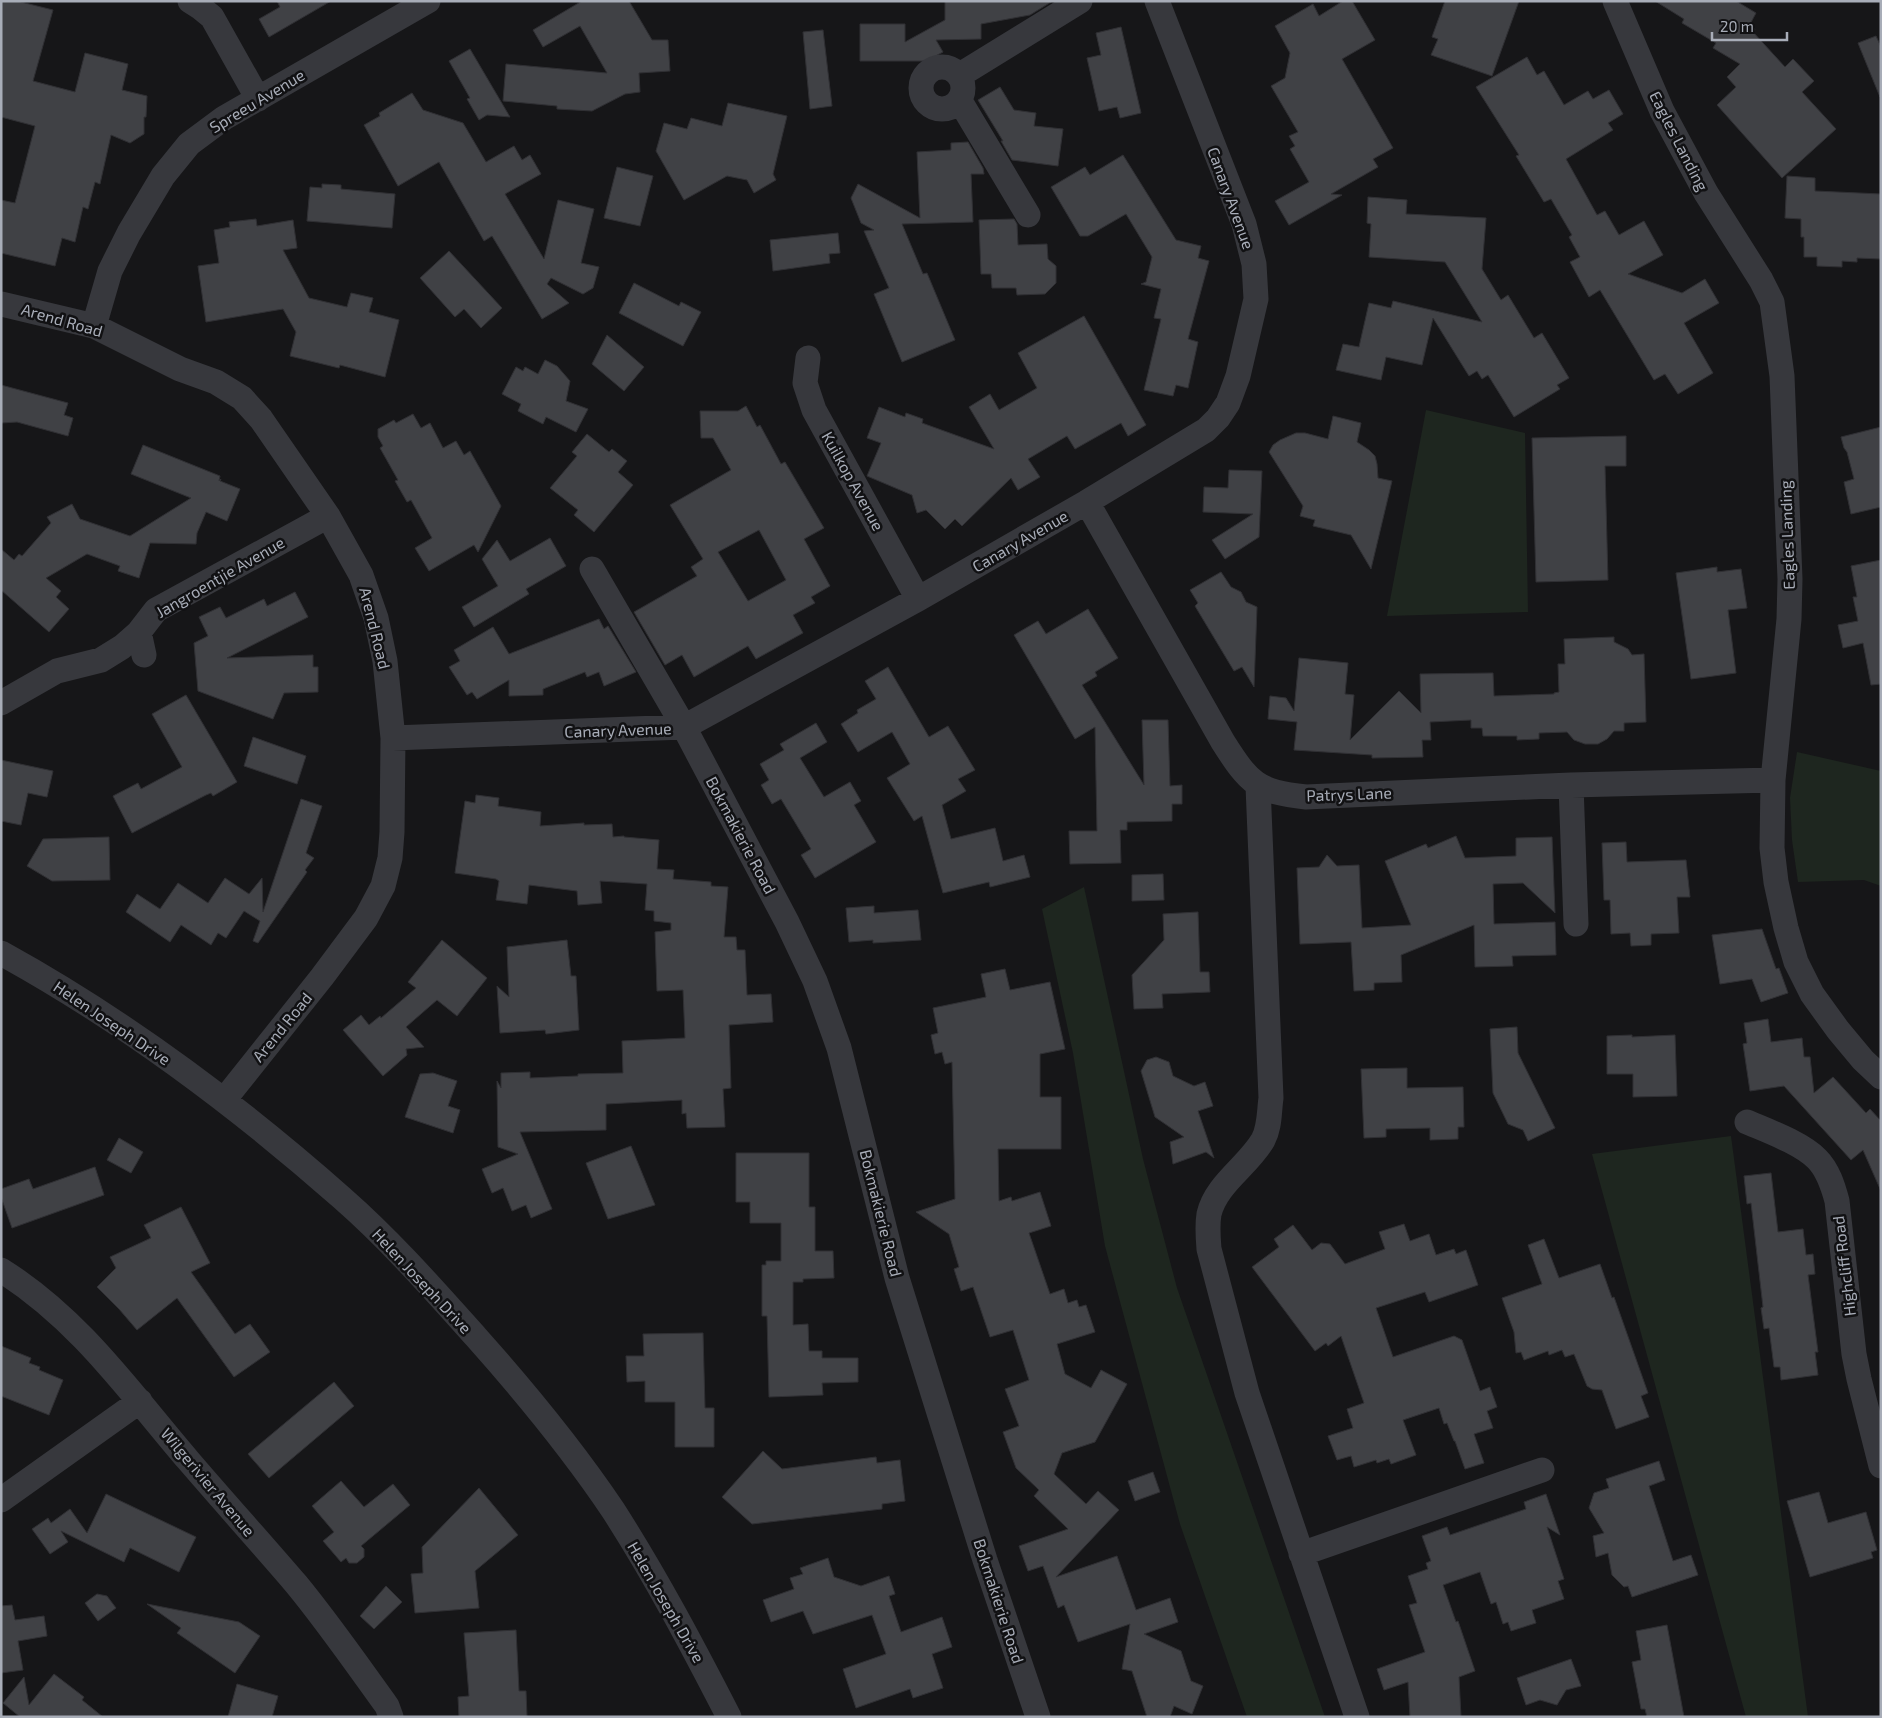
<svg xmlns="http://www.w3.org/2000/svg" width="1882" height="1718" viewBox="0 0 1882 1718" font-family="'Exo 2',sans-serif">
<rect width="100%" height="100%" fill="#161618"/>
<path fill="#1e261f" d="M1426 410 1525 433 1528 612 1387 616Z
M1797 752 1881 771V886L1864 880 1798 882 1792 840 1790 798Z
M1084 887 1143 1159 1177 1288 1325 1717H1247L1180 1524 1105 1246 1073 1053 1042 909Z
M1731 1136 1808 1717H1746L1592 1154Z"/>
<path fill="#404145" stroke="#303034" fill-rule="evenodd" d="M1 1H17L53 10 33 81 75 92 85 53 128 64 122 90 147 96 146 117H144V134L130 143 111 135 100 184 95 182 88 209 83 207 75 242 62 238 55 266 1 253V200L15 203 35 126 1 117Z
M277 1H331L269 37 259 19 280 7Z
M582 1H629L652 40H668L670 71 639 73 640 92 625 94 592 111 557 109V106L503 101 506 64 607 73 580 26 543 47 533 30Z
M945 1H1051V2L1030 15 981 24V39L936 40 943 52 926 61H860V24H905V42L945 20Z
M1343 1H1352L1375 40 1342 59 1393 148 1373 159 1378 167 1331 194 1342 195 1289 225 1275 201 1309 182 1290 149 1295 146 1289 136 1298 132 1271 86 1285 78 1290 53 1275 26 1313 4 1319 16Z
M1445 1H1519L1492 76 1431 55 1438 39 1432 37Z
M1655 1H1736L1756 13 1749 26 1755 29 1753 32 1785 67 1793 59 1814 81 1802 92 1836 129 1782 178 1717 105 1736 87 1727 77 1740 64 1713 48 1716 43 1682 23 1684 19Z
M1121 27 1141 113 1120 118 1117 107 1099 111 1087 58 1101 55 1096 33Z
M823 30 832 106 810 109 803 32Z
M1876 36 1881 47 1880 97 1858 43Z
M470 49 510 117 487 115 479 120 467 99 470 98 449 61Z
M1527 57 1537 75 1544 71 1564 105 1588 91 1593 99 1609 90 1623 114 1608 123 1613 130 1566 159 1597 215 1605 211 1619 235 1644 221 1663 255 1628 274 1682 293 1705 279 1719 303 1684 323 1713 373 1678 394 1665 374 1654 380 1600 290 1589 297 1570 262 1580 257 1569 237 1572 235 1551 199 1544 202 1516 156 1519 155 1476 87Z
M1000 87 1014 110 1036 113 1034 126 1063 129 1058 166 1012 160 1001 141H1003L978 100Z
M412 93 423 110 463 123 486 162 514 146 522 160 530 155 541 174 505 194 544 259 558 200 594 209 581 263 599 267 593 288 583 294 551 278 547 284 569 303 542 319 492 236 484 241 439 162 398 186 364 125 380 116 379 113Z
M728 103 787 116 773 174 776 180 754 193 747 180 727 176 684 200 656 151 664 123 687 129 691 118 722 126Z
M968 142 983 168 984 174H971L973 222 902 224 923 274 927 273 955 340 902 362 874 294 889 288 864 231 874 230 861 223 851 198 858 184 920 218 917 152 951 150V143Z
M1123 155 1176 240 1201 246 1198 258 1209 261 1188 339 1198 342 1188 388 1176 385 1173 396 1144 390 1161 319 1154 318 1161 289 1141 284 1146 282 1152 257 1126 214 1088 236H1080L1051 187 1085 167 1090 175Z
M617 167 653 176 640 226 604 218Z
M1787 176 1815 178V191L1881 194V259L1857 258V262L1842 261V267L1817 266V257H1804V237H1801V219L1785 218Z
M322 184 341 185V189L395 194 392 228 307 221 310 187 322 188Z
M1368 197 1407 200 1406 214 1486 218 1482 269 1501 300 1508 295 1534 338 1542 333 1569 378 1557 385 1560 389 1514 417 1488 375 1482 379 1477 371 1469 376 1433 318 1422 365 1386 357 1381 380 1336 370 1343 344 1359 347 1369 303 1391 308 1393 301 1482 322 1445 262 1369 257 1371 224 1367 223Z
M256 219 257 226 293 220 297 248 283 250 309 298 347 307 351 293 373 298 369 312 399 320 385 377 340 365 339 368 290 356 296 332 283 309 206 322 198 266 219 263 214 230 230 227 229 222Z
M1014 219 1017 224 1018 245 1047 244 1048 259 1056 266V283L1045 294 1017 295 1016 288H992L991 274H981L979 220Z
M838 233 840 253 829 254 830 263 773 271 770 240Z
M449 251 502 308 481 328 464 309 455 317 420 278Z
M634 283 679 306 681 302 701 312 683 346 619 313Z
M1084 316 1146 425 1128 436 1121 423 1075 449 1067 436 1028 459 1040 477 1018 490 1011 478 962 526 955 519 945 529 926 510 917 513 912 495 867 476 881 443 867 438 879 407 905 417 906 413 923 419 922 423 994 449 969 407 990 394 999 410 1037 388 1018 353Z
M607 335 644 367 624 391 592 364Z
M545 360 557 366 570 381 566 401 588 409 576 432 546 417 543 424 518 411 521 404 502 394 516 367 523 371 525 367 538 374Z
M1 385 68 403 64 415 73 418 68 436 17 422 1 423Z
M746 406 757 427 760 425 781 464 785 462 824 528 804 539 830 586 811 597 815 603 793 615 803 633 756 659 748 646 694 677 682 655 665 665 634 612 697 576 691 567 703 559 670 505 731 470 713 438H701L700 411H738ZM759 530 786 580 748 601 718 552Z
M413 414 421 428 430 423 443 448 456 441 464 455 470 451 501 506 478 552 474 545 429 571 415 548 432 538 411 500 407 502 395 481 398 480 380 448 383 446 378 437V429L394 420 396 423Z
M1333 416 1361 423 1357 442 1369 450 1375 456 1377 464 1378 478 1392 481 1371 569 1351 535 1313 526 1315 520 1300 516 1303 506 1269 452 1273 445 1280 440 1296 433H1305L1328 439Z
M1881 427V507L1851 514 1844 482 1854 479 1847 452 1844 448 1841 437Z
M587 434 609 452 612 449 627 461 618 472 633 485 594 532 574 515 578 510 550 488 577 456 572 452Z
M1626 436V466H1605L1608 580 1536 582 1532 438Z
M143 445 220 476 219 481 221 479 220 481 240 489 227 521 206 512 197 533 196 544 150 543 139 578 118 571 120 566 87 554 46 578 61 591 56 597 69 609 49 632 1 590V549L14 560 19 554 22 556 51 523 47 517 72 504 80 519 130 536 191 498 131 474Z
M1229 470 1262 471 1259 537 1225 559 1212 540 1253 514 1203 512 1204 487 1228 488Z
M550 538 566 566 526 589 529 594 474 627 462 607 498 586 482 559 497 540 510 561Z
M1881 560V684L1871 685 1863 643 1843 648 1838 625 1858 621 1853 597H1857L1851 566Z
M1717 567V572L1741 569 1747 608 1728 610 1736 673 1691 679 1676 573Z
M1221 572 1231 587 1241 592 1246 602 1257 607 1254 687 1242 667 1234 671 1195 606 1198 603 1190 590Z
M295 592 308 617 227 658 313 655V667H318V692L284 693 273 719 198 691 194 643 208 636 199 617 220 607 226 618 264 599 267 606Z
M1088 609 1118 658 1095 672 1097 676 1082 685 1144 785 1142 720H1168L1170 786 1182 785V804H1172V821L1127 822V830H1120L1121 863 1070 864 1069 831H1097L1095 727 1075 739 1014 635 1038 621 1046 634Z
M599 619 604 629 608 626 636 672 604 686 599 672 587 677 585 672 543 689V695L509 696V680L477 699 472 692 467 695 449 667 460 661 454 650 493 627 509 654Z
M1614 637V642L1628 649 1632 655 1644 654 1646 722 1624 723V731H1614L1607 739 1598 744H1585L1574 740 1567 732 1539 733V739L1517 740V736H1483L1482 728H1471V720L1430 722 1431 740H1422L1423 757 1372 758V755L1294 750 1297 722 1268 719 1270 696 1286 698 1294 711 1299 658 1348 663 1345 694 1354 695 1350 740 1399 691 1421 713 1420 674 1493 673 1494 696 1554 694V693L1559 692 1558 664H1565L1564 639Z
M888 667 929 737 948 726 975 770 958 779 966 791 942 805 951 839 995 828 1003 861 1024 855 1030 877 990 887 989 882 943 893 922 816 914 821 887 778 910 764 892 732 858 752 841 724 858 713 857 710 876 699 865 681Z
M186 695 237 782 213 796 211 793 206 795 132 833 113 796 138 783 141 789 182 767 152 714Z
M816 723 827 742 800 758 824 797 850 782 861 801 854 805 876 842 815 878 801 855 811 849 781 799 772 804 761 785 769 780 760 764 784 750 780 744Z
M253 737 306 756 297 784 244 766Z
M1 760 53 771 47 797 28 793 21 825 1 821Z
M476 795 499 798 498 806 541 812 540 826 584 823V825L612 824 613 837 624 836V837L659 840 657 869 674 870 673 879 711 882V886L728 887 724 937H736L737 950H745L747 995 771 994 773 1022 729 1025 731 1088 723 1089 725 1127 687 1128 686 1113 682 1114V1100L606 1104V1130L520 1132 552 1209 531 1218 526 1205 512 1211 503 1188 492 1193 482 1169 518 1154 498 1147 497 1081 501 1088V1073L530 1072V1078L578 1076V1074L623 1073 622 1041 685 1038 683 990 657 991 655 932 671 930V923L654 921V911L645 910 647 884 600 881 602 903 578 905 577 891 529 885 527 904 496 900 499 881 496 879 455 873 465 801 475 803Z
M301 799 322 806 306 853 314 858 305 870 307 872 258 943 253 941 260 921 244 911 226 938 218 933 211 945 181 925 170 942 126 912 137 894 160 909 178 883 208 903 225 878 249 894 262 878 263 912Z
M1456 836 1465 858 1516 856V838L1552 837 1555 913 1523 883 1493 884 1494 924 1555 922 1556 955 1512 956 1513 966 1475 967 1474 925 1401 955 1402 982 1374 983V990L1354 991 1351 942 1300 944 1297 868 1319 867 1327 855 1337 866 1359 865 1362 928 1411 925 1385 861 1426 844 1428 848Z
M109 837 110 880 52 881 27 866 43 839Z
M1626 842 1627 862 1686 860 1690 897H1677L1679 933 1651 934V945L1631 946 1630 933 1611 934 1610 900H1604L1602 843Z
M1163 874 1164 900 1132 901V875Z
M874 906V913L918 910 921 940 873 943V940L849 942 846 908Z
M1198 912 1200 972H1209L1210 992 1162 994 1163 1008 1134 1009 1132 975 1164 940 1163 914Z
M1762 929 1776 969 1779 968 1788 993 1761 1002 1752 979 1720 984 1712 935Z
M442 940 487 978 457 1016 437 1000 406 1027 424 1047 406 1049 407 1055 383 1076 343 1030 361 1015 369 1025 380 1016 381 1018 416 988 408 982Z
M567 940 571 976H576L579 1030 546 1034 545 1030 500 1033 497 986 509 997 507 947Z
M1005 969 1010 990 1050 982 1065 1049 1040 1054V1097H1061V1149H998L999 1201 1011 1197 1012 1201 1040 1192 1051 1226 1029 1233 1050 1294 1064 1289 1068 1303 1077 1300 1079 1307 1086 1305 1095 1332 1057 1344 1065 1374 1091 1388 1101 1370 1127 1384 1095 1442 1062 1453 1054 1474 1086 1504 1098 1491 1119 1510 1056 1577 1117 1556 1136 1610 1170 1598 1178 1622 1144 1634 1181 1651 1191 1681 1203 1686 1192 1714 1174 1706 1170 1717H1147L1132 1671 1122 1669 1130 1624 1078 1642 1064 1605 1058 1608 1043 1566 1028 1571 1019 1546 1068 1529 1034 1496 1039 1490 1016 1468 1003 1432 1019 1426 1005 1389 1029 1380 1013 1330 990 1337 973 1287 961 1291 954 1269 959 1267 949 1234 916 1212 955 1199 952 1062 945 1064 942 1052 935 1054 931 1035 938 1033 933 1008 986 997 981 974Z
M1768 1019 1771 1042 1802 1038 1804 1057H1810L1814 1093 1833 1077 1866 1113 1870 1109 1881 1121V1191L1863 1150 1851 1160 1784 1086 1750 1091 1743 1044 1747 1043 1744 1023Z
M1517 1027 1518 1053 1555 1128 1528 1141 1523 1130 1508 1124 1493 1093 1490 1029Z
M1632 1035V1037L1675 1035 1677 1096 1633 1097V1074H1607V1036Z
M1156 1057 1169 1062 1173 1076 1194 1086 1205 1082 1213 1106 1198 1111 1214 1158 1206 1152 1173 1164 1170 1142 1184 1137 1155 1117 1141 1071 1147 1060Z
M1407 1068V1088L1463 1087 1464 1127H1458V1139L1430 1140V1128L1386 1129V1137L1364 1138 1361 1069Z
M433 1073 457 1081 448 1106 460 1110 453 1133 405 1117 420 1074Z
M119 1138 143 1152 131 1173 107 1160Z
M631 1146 655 1205 608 1219 586 1163Z
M736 1153H809V1207H815V1251H833L834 1278 803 1279V1282H793V1325L808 1324 809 1351H822V1358H858V1382L822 1383 823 1395 769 1397 767 1316H762V1265H766V1261H781V1223H750V1202H736Z
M95 1167 104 1195 12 1228 1 1197V1189L29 1179 33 1189Z
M1771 1173 1778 1232 1803 1229 1806 1255 1813 1254 1815 1274 1808 1275 1818 1352H1815L1818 1375 1781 1380 1780 1367H1774L1769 1328 1764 1329 1761 1308 1763 1307 1751 1203 1747 1204 1744 1176Z
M181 1207 210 1263 191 1272 235 1334 250 1324 270 1352 234 1377 177 1298 137 1330 119 1309 97 1287 116 1268 110 1257 151 1238 144 1225Z
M1404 1224 1410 1241 1429 1234 1436 1255 1454 1249 1456 1254 1466 1250 1478 1285 1429 1302 1425 1292 1376 1308 1393 1357 1454 1336 1462 1340 1480 1391 1490 1387 1497 1407 1487 1411 1493 1428 1474 1434 1484 1463 1465 1469 1455 1441H1454L1447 1423 1444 1424 1439 1408 1403 1420 1416 1455 1391 1464 1389 1459 1377 1463 1376 1460 1354 1467 1351 1456 1337 1460 1328 1436 1353 1428 1347 1409 1364 1403 1341 1336 1328 1346 1326 1343 1315 1351 1252 1267 1279 1247 1274 1239 1293 1225 1312 1250 1321 1243 1330 1244 1345 1264 1385 1249 1379 1232Z
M1544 1239 1559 1278 1600 1264 1612 1298 1614 1297 1648 1393 1641 1396 1649 1417 1616 1429 1602 1390 1592 1389 1587 1386 1574 1354 1565 1357 1562 1350 1549 1355 1548 1351 1524 1360 1521 1352 1516 1353 1514 1332 1502 1298 1542 1284 1528 1245Z
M703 1333 705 1408H714V1447H675V1402H645V1381L627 1382 626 1356H644L643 1334Z
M1 1346 31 1358 29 1363 40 1367 39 1370 63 1380 49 1415 1 1396Z
M334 1382 354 1406 269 1478 248 1454Z
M763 1451 782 1469 876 1457 877 1463 900 1460 905 1501 882 1504V1509L752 1524 722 1497Z
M1659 1461 1665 1480 1649 1486 1673 1561 1691 1555 1698 1575 1632 1597 1628 1586 1624 1587 1612 1575 1608 1553 1596 1557 1593 1536 1604 1533 1589 1508 1594 1493 1609 1488 1606 1479Z
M1153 1472 1160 1492 1135 1501 1128 1481Z
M341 1481 364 1507 393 1484 410 1505 361 1546 364 1549V1557L357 1563H349L346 1558 341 1562 323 1541 334 1532 312 1506Z
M479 1488 518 1535 475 1571 479 1608 415 1613 411 1574 423 1573 422 1547Z
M1819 1492 1828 1523 1866 1512 1877 1550 1871 1552 1873 1558 1810 1577 1787 1501Z
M106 1494 196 1537 179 1572 130 1548 124 1562 61 1531 68 1542 50 1554 32 1529 48 1518 51 1523 70 1509 87 1533Z
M1546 1494 1560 1535 1547 1527 1564 1579 1558 1581 1564 1599 1532 1610 1536 1623 1511 1631 1508 1622 1503 1624 1496 1602 1491 1604 1480 1572 1443 1585 1456 1622 1458 1621 1475 1671 1459 1677 1461 1717H1410L1408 1682 1384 1690 1377 1669 1425 1652 1409 1605 1417 1603 1408 1576 1428 1569 1426 1563 1431 1561 1422 1536 1447 1527 1450 1535 1526 1509 1524 1502Z
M828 1558 834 1577 861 1586 889 1576 895 1594 889 1596 901 1632 942 1617 952 1647 932 1654 943 1688 913 1698 910 1689 856 1708 843 1669 886 1654 872 1615 813 1634 803 1611 771 1622 763 1600 794 1589 790 1578 803 1574 800 1568Z
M386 1586 402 1602 374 1629 360 1616Z
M97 1594 107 1596 116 1608 98 1621 85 1603Z
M147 1604 239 1622 260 1636 235 1673 177 1633 181 1628Z
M12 1605 15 1620 44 1616 47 1636 18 1641 23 1670 1 1673V1606Z
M1667 1625 1684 1717H1647L1645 1709H1641L1632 1662 1641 1660 1636 1631Z
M516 1630 519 1691H526L527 1717H459L458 1697 469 1696 464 1633Z
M1571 1659 1581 1686 1566 1690 1557 1705 1540 1700 1526 1705 1517 1678Z
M54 1674 84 1697 82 1700 103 1717H20L3 1703 24 1677 29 1705Z
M237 1684 278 1696 272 1717H228Z"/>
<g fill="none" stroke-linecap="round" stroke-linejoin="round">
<path stroke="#37383d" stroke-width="25" d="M190 1 201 8 212 17 258 99
M1615 1 1662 111 1706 193 1761 280 1772 302 1782 376 1790 579 1789 619 1773 780 1772 848 1776 882 1786 928 1796 962 1812 994 1838 1030 1863 1060 1881 1077
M921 88a21 21 0 1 1 42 0a21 21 0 1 1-42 0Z
M960 75 1080 1
M960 101 1028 215
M1 304 94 326 180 369 216 382 242 398 261 419 328 516 361 575 376 618 385 661 393 738 392 832 390 858 383 886 366 918 322 977 224 1100
M94 326 110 271 129 233 163 176 189 144 224 118 428 1
M808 358 805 383 814 410 918 599
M1087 502 1223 742C1249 783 1257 792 1306 797L1571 785 1773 780
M592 569 684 727 787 922 815 981 839 1048 897 1278 985 1560 1038 1717
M144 655 139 632 156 610 328 516
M1 703 57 671 101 660 122 647 139 632
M393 738 684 727 918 599 1087 502 1206 430 1218 418 1228 403 1238 376 1256 299 1254 264 1244 224 1157 1
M1571 785 1576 924
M1258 786 1271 1098C1269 1112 1270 1127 1263 1140 1248 1166 1216 1184 1209 1214 1207 1226 1208 1237 1209 1249L1247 1393 1357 1717
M1 953C121 1019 239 1107 342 1198 390 1240 433 1289 476 1337 525 1392 572 1449 613 1510 656 1577 693 1647 729 1717
M1747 1122C1768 1131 1801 1143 1817 1159 1828 1170 1833 1186 1837 1201L1854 1354 1859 1379 1881 1466
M1 1270C79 1319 129 1391 188 1460 224 1502 261 1543 297 1585 329 1624 358 1666 387 1706L391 1717
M1 1500 140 1401
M1301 1554 1542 1470"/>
</g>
<g text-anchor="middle" stroke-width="5" stroke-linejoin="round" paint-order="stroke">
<g font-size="16" fill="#a8adb8" stroke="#111113">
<text transform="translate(257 101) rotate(-31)" y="6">Spreeu Avenue</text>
<text transform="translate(1679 141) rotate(63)" y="6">Eagles Landing</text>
<text transform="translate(1231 198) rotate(70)" y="6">Canary Avenue</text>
<text transform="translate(62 320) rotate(16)" y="6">Arend Road</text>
<text transform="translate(853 481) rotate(61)" y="6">Kuilkop Avenue</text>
<text transform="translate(1787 535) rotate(-92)" y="6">Eagles Landing</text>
<text transform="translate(1020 541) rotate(-30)" y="6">Canary Avenue</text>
<text transform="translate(220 577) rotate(-30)" y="6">Jangroentjie Avenue</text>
<text transform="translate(375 628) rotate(76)" y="6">Arend Road</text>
<text transform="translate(618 730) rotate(-2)" y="6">Canary Avenue</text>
<text transform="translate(1349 794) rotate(-2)" y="6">Patrys Lane</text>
<text transform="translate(741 835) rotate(62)" y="6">Bokmakierie Road</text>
<text transform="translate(112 1023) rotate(34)" y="6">Helen Joseph Drive</text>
<text transform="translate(282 1027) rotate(-51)" y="6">Arend Road</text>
<text transform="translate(881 1213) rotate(76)" y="6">Bokmakierie Road</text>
<text transform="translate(1844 1266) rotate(-97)" y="6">Highcliff Road</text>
<text transform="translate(422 1281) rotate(47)" y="6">Helen Joseph Drive</text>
<text transform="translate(208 1482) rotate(50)" y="6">Wilgerivier Avenue</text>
<text transform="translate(999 1601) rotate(72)" y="6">Bokmakierie Road</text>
<text transform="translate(666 1602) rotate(60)" y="6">Helen Joseph Drive</text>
</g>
</g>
<rect width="1882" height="1718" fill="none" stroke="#a8adb8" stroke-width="5"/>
<path d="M1712 32v8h75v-8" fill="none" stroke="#a8adb8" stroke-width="2.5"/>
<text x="1720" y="32" font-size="15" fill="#a8adb8" stroke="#111113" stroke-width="4" paint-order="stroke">20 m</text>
</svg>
